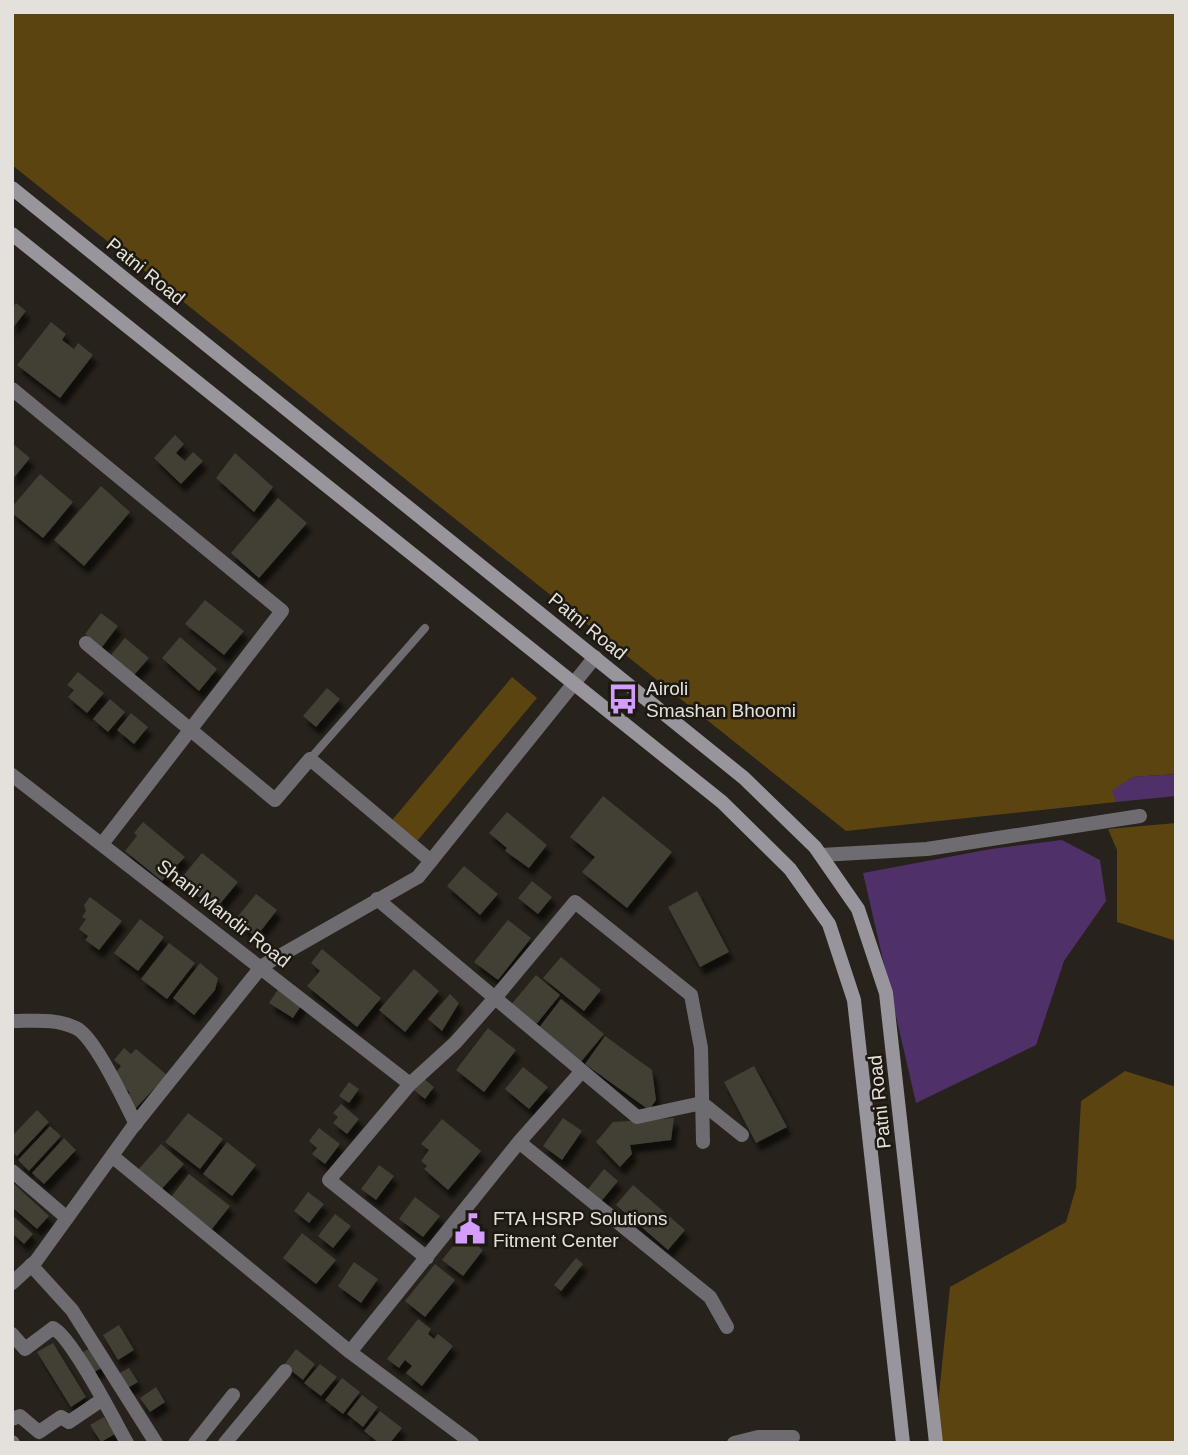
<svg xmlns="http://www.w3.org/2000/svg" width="1188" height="1455" viewBox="0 0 1188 1455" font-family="Arial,sans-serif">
<defs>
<filter id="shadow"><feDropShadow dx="4.5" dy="8" stdDeviation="2" flood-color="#0009"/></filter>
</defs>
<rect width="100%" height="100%" fill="#27221b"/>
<path fill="#5b440f" d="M12 12H1176V774L1133 777 1113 790 1116 802 846 831 12 165Z
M512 677 537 698 413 846 388 825Z
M1176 823V941L1117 922V850L1108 829Z
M1125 1071 1176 1087V1443H934L950 1287 1066 1222 1076 1188 1081 1101Z"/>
<path fill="#503068" d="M1176 774V796L1116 802 1112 790 1133 777Z
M1062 840 1100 860 1106 901 1064 961 1036 1045 916 1103 863 873 991 849Z"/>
<path fill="#433f36" filter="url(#shadow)" d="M16 303 26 311 12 329V308Z
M51 322 66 334 62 340 74 349 78 343 93 355 60 398 17 365Z
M175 435 184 444 176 453 185 461 193 452 203 461 181 484 154 458Z
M12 443 30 458 12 480Z
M235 453 273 487 254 512 216 478Z
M40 474 73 502 43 538 12 513V507Z
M101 486 130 512 84 566 54 540Z
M278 498 307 523 259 578 231 553Z
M205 600 244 631 224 655 185 624Z
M101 613 118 626 102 647 85 634Z
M180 637 217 669 199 691 162 658Z
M125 638 149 658 134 675 111 655Z
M78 672 104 693 87 713 68 697 74 690 67 685Z
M327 688 340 699 316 727 303 716Z
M110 699 125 712 108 732 93 719Z
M131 713 148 727 134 744 117 730Z
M603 796 672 852 627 908 582 872 595 857 570 837Z
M507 812 547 845 529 868 505 851 507 848 489 833Z
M143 822 185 857 162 881 125 851 137 836 134 833Z
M202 853 238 882 215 910 179 881Z
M464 866 498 894 480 915 447 886Z
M532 881 552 897 538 914 518 898Z
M697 891 729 952 700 967 668 907Z
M256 894 277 910 256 937 235 920Z
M90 897 122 921 99 950 85 940 88 936 79 929 86 919 82 917 86 911 84 905Z
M140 919 164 937 138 971 114 953Z
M508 920 531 938 498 980 474 962Z
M169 943 195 963 167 999 141 979Z
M322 949 381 998 357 1027 307 986 320 971 311 963Z
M561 957 601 990 584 1011 543 978Z
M200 963 218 978 215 990 194 1015 173 998Z
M414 969 439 991 405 1032 379 1010Z
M536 975 560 995 534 1027 510 1006Z
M281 985 304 1001 293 1018 269 1003Z
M450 994 459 1003 442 1031 428 1019Z
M561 999 604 1034 580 1063 538 1029Z
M488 1028 516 1050 484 1092 456 1070Z
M605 1036 652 1070 656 1100 649 1110 585 1064Z
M124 1048 131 1054 136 1049 167 1075 135 1109 124 1100 130 1093 114 1075 121 1066 114 1060Z
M754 1066 787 1127 756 1143 724 1082Z
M523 1067 548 1087 529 1109 505 1089Z
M423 1078 434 1087 425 1099 414 1090Z
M349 1082 359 1089 349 1103 339 1096Z
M341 1104 359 1119 347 1134 333 1123 338 1117 333 1113Z
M37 1110 49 1122 17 1156 12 1152V1136Z
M188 1113 223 1139 200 1169 165 1142Z
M563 1118 582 1131 562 1160 543 1146Z
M674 1118 671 1140 630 1145 632 1154 620 1167 596 1142 613 1122Z
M442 1119 481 1151 448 1190 424 1169 427 1166 421 1161 429 1150 421 1144Z
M50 1126 61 1136 29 1171 18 1160Z
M319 1128 340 1144 325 1164 312 1154 317 1148 309 1141Z
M64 1138 76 1150 44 1184 32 1173Z
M227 1142 256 1165 232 1196 203 1174Z
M161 1144 184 1164 160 1191 137 1171Z
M379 1165 394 1176 376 1200 361 1189Z
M604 1169 618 1181 599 1204 585 1193Z
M189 1174 230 1206 212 1229 171 1197Z
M12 1182 49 1216 37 1229 12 1207Z
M633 1185 685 1230 668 1250 616 1205Z
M308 1192 324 1204 309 1223 294 1211Z
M415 1197 440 1216 423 1237 399 1219Z
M335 1214 351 1226 333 1248 318 1236Z
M12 1215 33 1234 24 1244 12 1233Z
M302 1233 336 1260 316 1284 283 1258Z
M463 1234 483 1250 463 1276 442 1260Z
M576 1258 583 1264 561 1291 554 1285Z
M354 1262 378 1279 361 1303 338 1286Z
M435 1264 455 1280 425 1317 405 1301Z
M418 1319 431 1329 428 1334 434 1339 438 1334 453 1346 422 1386 406 1373 412 1366 405 1360 399 1368 387 1359Z
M119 1325 134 1350 118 1360 103 1335Z
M53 1343 86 1397 71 1407 37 1352Z
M92 1347 103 1367 89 1375 78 1355Z
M296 1349 315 1364 303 1380 284 1365Z
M320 1364 337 1377 321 1396 304 1383Z
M129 1368 138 1382 124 1390 116 1375Z
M342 1378 360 1392 343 1414 325 1400Z
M156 1387 165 1402 150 1412 140 1398Z
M362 1395 378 1407 363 1427 347 1414Z
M380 1411 402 1428 390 1443H379L364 1431Z
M104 1417 115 1434 101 1442 90 1425Z"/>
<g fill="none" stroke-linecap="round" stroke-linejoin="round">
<path stroke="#6e6c70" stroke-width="8" d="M310 759 425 628"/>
<path stroke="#6e6c70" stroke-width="14" d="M12 389 282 611 102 844
M86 643 275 800 310 759 431 861
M12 775 410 1084
M821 855 927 849 1140 816
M377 899 637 1117 702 1103 742 1135
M12 1021C34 1021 56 1018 76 1028 95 1037 125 1103 136 1124
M519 1142 710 1297 727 1327
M112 1156 350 1352 472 1443
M12 1171 67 1218
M427 1258 329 1180 410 1084 455 1043 495 998 575 902 691 995 701 1048 703 1142
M31 1265 72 1310 156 1443
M12 1334 25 1349 53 1328C72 1337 114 1420 127 1443
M350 1352 519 1142 582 1071
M12 1419 20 1416 39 1432 61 1417 69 1422 103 1399
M12 1442 13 1443
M195 1443 233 1395
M225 1443 285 1371
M734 1443 758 1437H793"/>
<path stroke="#6e6c70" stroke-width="14" d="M12 1283 36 1261 132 1128 262 966 418 877 595 657"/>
<path stroke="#99959c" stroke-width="14" d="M12 188 744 778 815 847 858 909 886 993 936 1443
M12 234 722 802 790 869 829 924 854 1000 903 1443"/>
</g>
<defs>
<g id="bus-bare" transform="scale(2.415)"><path d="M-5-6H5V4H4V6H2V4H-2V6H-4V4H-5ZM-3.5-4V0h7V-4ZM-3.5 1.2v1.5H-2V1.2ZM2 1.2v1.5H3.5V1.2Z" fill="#d29dfd" stroke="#1d1911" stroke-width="2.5" paint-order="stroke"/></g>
<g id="civic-bare" transform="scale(2.415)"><path d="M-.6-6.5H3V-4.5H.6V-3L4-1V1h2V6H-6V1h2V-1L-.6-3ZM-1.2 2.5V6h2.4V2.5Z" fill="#d29dfd" stroke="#1d1911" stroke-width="2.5" paint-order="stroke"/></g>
</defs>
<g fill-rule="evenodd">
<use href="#bus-bare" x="623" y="699"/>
<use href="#civic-bare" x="470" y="1229"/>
</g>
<g text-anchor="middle" stroke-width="5" stroke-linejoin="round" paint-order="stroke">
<g font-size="19" fill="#e4e1dc" stroke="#1d1911">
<text transform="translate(146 271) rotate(39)" y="7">Patni Road</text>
<text transform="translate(588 626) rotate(39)" y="7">Patni Road</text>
<text transform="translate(224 913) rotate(38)" y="7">Shani Mandir Road</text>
<text transform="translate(879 1102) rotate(-96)" y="7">Patni Road</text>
</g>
<g font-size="19" fill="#e4e1dc" stroke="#1d1911" text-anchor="start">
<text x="646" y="695">Airoli<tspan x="646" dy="22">Smashan Bhoomi</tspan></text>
<text x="493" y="1225">FTA HSRP Solutions<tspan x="493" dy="22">Fitment Center</tspan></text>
</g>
</g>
<rect width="1188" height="1455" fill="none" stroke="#e4e1dc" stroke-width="28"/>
</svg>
